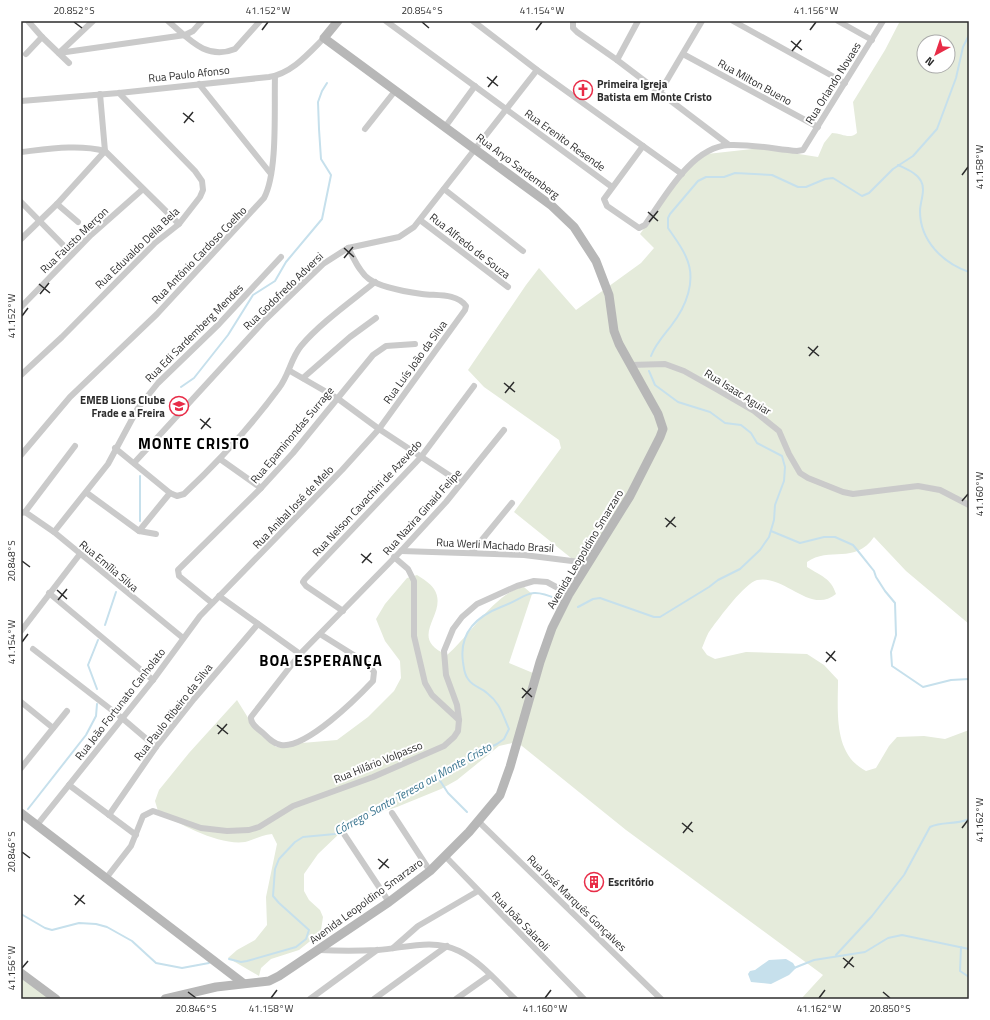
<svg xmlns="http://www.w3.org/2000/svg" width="990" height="1020" font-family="'Titillium Web',sans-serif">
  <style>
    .green { fill: #e5ebdb; fill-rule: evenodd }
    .water { fill: #c6e0ec }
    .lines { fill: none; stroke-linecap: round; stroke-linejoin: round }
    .stream { stroke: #c6e0ec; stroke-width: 2 }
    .street { stroke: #cacaca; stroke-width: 6 }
    .secondary { stroke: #b7b7b7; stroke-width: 9 }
    .ticks { fill: none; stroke: #2d2d2d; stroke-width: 1.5 }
    .labels { text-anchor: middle; stroke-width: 4; stroke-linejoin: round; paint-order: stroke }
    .street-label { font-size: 11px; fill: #2d2d2d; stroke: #fff }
    .poi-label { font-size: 11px; font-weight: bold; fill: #2d2d2d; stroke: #fff; text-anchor: start }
    .water-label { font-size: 12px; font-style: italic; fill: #3a7590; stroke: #fff }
    .district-label { font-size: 15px; font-weight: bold; letter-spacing: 1px; fill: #000; stroke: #fff }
    .neatline { fill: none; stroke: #2d2d2d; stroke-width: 1.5 }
    .ticks-label { font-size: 10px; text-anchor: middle; fill: #2d2d2d }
  </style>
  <rect width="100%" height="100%" fill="#fff"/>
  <g class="green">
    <path d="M900,21H969V624L906,571L874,537C855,565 829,546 807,562V567C821,576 831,578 836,594C810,615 785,574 757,580C745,583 719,618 711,629C707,634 705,641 702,648L707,655L715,659L746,652L807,654L824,665L838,680C838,712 833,754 866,771L876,768L889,746L897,737L924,736L945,739L969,730V999H801L823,975L626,830L517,742L499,746L457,780L441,789L397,807L358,820L341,832L318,854L304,874V891L309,900L320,910L323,917L321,930L314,938L299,950L271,959L261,968L259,976L228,958L237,950L255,940L267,925L266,897L277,844L272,834C261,835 254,840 245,842C220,846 179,824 158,811L155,801L159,790L189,753L237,700L255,729L276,747L302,743L337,740L368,717L394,691L401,678L400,661L385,641L376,619L385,604L407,578L417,575C423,579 430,583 434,589C450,614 405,637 447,655C468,638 496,591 524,587L532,594L509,663L533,673L586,570L514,512L561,448L559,440L484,387L468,370L526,285L539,268L576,310L641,263L654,248L640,234L679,180L689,168L707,154L761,148L818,157L824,143L832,133C842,133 849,140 857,133L853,102L885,50ZM924,42H948V66H924Z"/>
    <path d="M21,975L52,999H21Z"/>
  </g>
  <path class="water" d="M786,959L793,963L796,968L789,975L771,984L751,982L748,974L750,971L755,970L769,960Z"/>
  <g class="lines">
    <g class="stream">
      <path d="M898,165C906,169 917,173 921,181C926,190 920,202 920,211C920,241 943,263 969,272"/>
      <path d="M651,356C655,345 664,335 671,326C686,307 697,280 686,257C682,247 674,237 668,228V218L670,214L698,181L706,177H724L735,173L772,175L798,187H806L825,179L833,178L862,196L869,193L893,169L913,156L937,129L956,78L963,47L969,35"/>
      <path d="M181,387L194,378L228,335L253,295L275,281L286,262L322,219L331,175L321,159L319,129L318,102L322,91L327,83"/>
      <path d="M140,521V476"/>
      <path d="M771,531L800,543L824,537H835L853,545L858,551L874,571L876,577L885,591L895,603L896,635L891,652L892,666L923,687L951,680L969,679"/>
      <path d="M578,607L593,599L600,598L654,617H660L709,587L718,580L740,569L760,550L769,537L774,520L775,505L784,481L785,467L782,456L757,443L751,433L741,425L725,423L710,412L678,402L655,385L649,371"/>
      <path d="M105,625L116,592"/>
      <path d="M97,689L88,665L98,640"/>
      <path d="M437,776L448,793L467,812"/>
      <path d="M28,809L86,735L96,716L97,704"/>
      <path d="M21,914L45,928L52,930L79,923L96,924L107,927L132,941L156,963L182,968L209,963"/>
      <path d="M961,947L960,971L969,977"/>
      <path d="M836,955L872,916L904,875L930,827C942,821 957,825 969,819"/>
      <path d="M229,959L241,962L247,961L296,947L306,939L309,930L279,903L273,896L275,869L279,859L295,842L303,837L335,834L375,808L414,790L459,762L497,744L504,739L509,729C502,714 501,704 487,693C481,687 473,687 468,679C464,674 464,668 463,662C459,634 475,617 501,607C528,597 527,586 557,599"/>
      <path d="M794,968L814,960L865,952L888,938L902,935L969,949"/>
    </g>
    <g class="street">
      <path d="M28,21L42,37L69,63"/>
      <path d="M168,21C188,38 206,61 235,49L260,21"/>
      <path d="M386,21L612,187"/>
      <path d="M473,21L537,70L682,174"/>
      <path d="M573,21V28L577,32L617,60L729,145"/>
      <path d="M733,21L845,83"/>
      <path d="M838,21L872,40"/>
      <path d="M59,53L185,35L193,31L202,21"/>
      <path d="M59,53L93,21"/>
      <path d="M26,54L42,37"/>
      <path d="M683,54L818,127"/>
      <path d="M617,60L638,21"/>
      <path d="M199,84L271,174"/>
      <path d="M660,92L702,21"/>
      <path d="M100,94L105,151"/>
      <path d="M21,101L119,93L269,77C292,73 308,54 324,38"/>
      <path d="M445,127L475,86"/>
      <path d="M365,129L395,91"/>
      <path d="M643,146L604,199L607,206L639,228L645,225C665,197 691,147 729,145C751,144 775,149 797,151L803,150L883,21"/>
      <path d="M21,152C48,149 79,144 105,151L179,224"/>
      <path d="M444,189L523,251"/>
      <path d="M21,202L72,254"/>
      <path d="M57,204L78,222"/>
      <path d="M420,220L508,287"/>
      <path d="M21,239L57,204L105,151"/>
      <path d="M21,307L91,235L143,189"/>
      <path d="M630,365L665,364L684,371L716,389L754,411L779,431L789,454L800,473L808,478L843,492L853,494L918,486L940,490L969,505"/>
      <path d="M290,371L337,398L379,429L461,483"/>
      <path d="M21,375L62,337L155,243L179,224L200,197L203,190L202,181L195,171L119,93"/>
      <path d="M303,378L350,337L376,318"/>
      <path d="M115,448L170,493L177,496L184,494C218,462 251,426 279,388C289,375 291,358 301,346C319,324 353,300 375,282"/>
      <path d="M21,455L70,397L157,314L264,198C278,172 274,108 275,76"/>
      <path d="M220,459L261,488"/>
      <path d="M134,463L265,320L323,264L348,248L399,237L414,227L537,70"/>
      <path d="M87,493L139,531L156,534"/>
      <path d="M25,512L75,446"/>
      <path d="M21,513L25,512L54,532L183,638"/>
      <path d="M139,531L170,493"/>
      <path d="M54,532L108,464L138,408L158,383L219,324L281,257"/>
      <path d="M401,551L524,555L588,563"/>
      <path d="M472,552L512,503"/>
      <path d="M394,557L408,569L414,581V636L425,683L432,695L459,720"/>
      <path d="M49,593L153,680"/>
      <path d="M219,596L300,654"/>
      <path d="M212,603L179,576L178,570L261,488L293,453L373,355L386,346L415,344"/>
      <path d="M343,611L306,586L303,582L305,579L421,457L474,386"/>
      <path d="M21,631L80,554"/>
      <path d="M320,634L368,664L374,672L373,681C357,698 306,749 281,745C274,744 268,738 263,733C258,729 250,724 251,717L300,654L401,551L446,502L504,430"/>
      <path d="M33,649L122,718L156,747"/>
      <path d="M21,702L53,728"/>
      <path d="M21,768L67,711"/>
      <path d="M69,785L136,835"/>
      <path d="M392,813L430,871"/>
      <path d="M109,815L156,747L194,699L258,624"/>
      <path d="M478,821L661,999"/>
      <path d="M37,825L153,680L200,616L342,470L379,429L465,310L466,306C456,293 437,296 422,294C408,292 380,287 369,279C359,272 354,258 348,248"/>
      <path d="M344,834L389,902"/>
      <path d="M445,856L584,999"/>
      <path d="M107,877L131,846L143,816L153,811L201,828L227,831L249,830L259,827L293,806L373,777L444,746L454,737L458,731L459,720L457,705L446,675L444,651L453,629L462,617L477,604L517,586L534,581L547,582L569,594"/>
      <path d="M393,948L418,926L478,891"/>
      <path d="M319,950C339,951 358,951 378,950C405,948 433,938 459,951C481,962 498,983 515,999"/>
      <path d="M310,999L377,950"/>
      <path d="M374,999L447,946"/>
      <path d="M456,999L490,975"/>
    </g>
    <g class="secondary">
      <path d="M21,813L243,983"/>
      <path d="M21,973L56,999"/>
      <path d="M165,999L216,987L269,981L279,976L389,902L430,871L469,832L500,795L510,767L540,662L552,628L569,594L630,496L660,437L663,429L658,414L619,344L614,331L609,295L596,261L574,227L552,206L324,38L338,21"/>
    </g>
  </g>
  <path class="ticks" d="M74,22L82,28M422,22L429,28M262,30L268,22M536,30L542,22M810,30L816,22M791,41L802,50M792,51L801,40M487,77L498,86M488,87L497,76M183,113L194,122M184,123L193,112M962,175L968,167M648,212L658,221M649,222L658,211M344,248L354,257M344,258L353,247M39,284L50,293M40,294L49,283M22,316L28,308M808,347L819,356M809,356L818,346M504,383L515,392M505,393L514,382M200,419L211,428M201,429L210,418M962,501L968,494M665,518L676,527M666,527L675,517M361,554L372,563M22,561L30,567M362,563L371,553M57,590L67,599M58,600L67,589M22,642L28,634M826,652L836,661M826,662L835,651M522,688L532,697M522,698L531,688M217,725L228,734M218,734L227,724M682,823L693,832M962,828L968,820M683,833L692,822M22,852L30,858M378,859L389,868M379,869L388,859M74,895L85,904M75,905L84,895M843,958L854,967M22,968L28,961M844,968L853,957M188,992L196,998M883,992L890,998M271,998L277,990M545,998L551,990M819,998L825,990"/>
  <defs>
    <g id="church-ring" transform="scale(1)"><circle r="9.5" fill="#fff" stroke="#e82c47" stroke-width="1.5"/><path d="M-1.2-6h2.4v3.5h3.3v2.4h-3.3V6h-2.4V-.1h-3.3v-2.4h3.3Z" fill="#e82c47"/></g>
    <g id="school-ring" transform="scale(1)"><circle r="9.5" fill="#fff" stroke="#e82c47" stroke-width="1.5"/><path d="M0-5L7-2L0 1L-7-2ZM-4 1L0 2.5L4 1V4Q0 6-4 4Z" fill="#e82c47"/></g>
    <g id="building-ring" transform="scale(1)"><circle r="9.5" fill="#fff" stroke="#e82c47" stroke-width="1.5"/><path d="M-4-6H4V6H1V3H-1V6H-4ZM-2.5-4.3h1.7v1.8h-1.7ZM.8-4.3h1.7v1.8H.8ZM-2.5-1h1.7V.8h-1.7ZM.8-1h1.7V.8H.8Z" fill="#e82c47"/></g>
  </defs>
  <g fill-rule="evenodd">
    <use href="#church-ring" x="583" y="90"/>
    <use href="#school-ring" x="179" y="406"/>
    <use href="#building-ring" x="594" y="882"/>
  </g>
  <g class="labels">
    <g class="street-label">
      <text transform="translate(189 74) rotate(-6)" y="4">Rua Paulo Afonso</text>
      <text transform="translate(755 82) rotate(29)" y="4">Rua Milton Bueno</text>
      <text transform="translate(833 83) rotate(-58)" y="4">Rua Orlando Novaes</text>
      <text transform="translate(565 140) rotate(36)" y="4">Rua Erenito Resende</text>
      <text transform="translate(518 166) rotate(37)" y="4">Rua Aryo Sardemberg</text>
      <text transform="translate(74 240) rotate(-44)" y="4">Rua Fausto Merçon</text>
      <text transform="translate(470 246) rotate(38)" y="4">Rua Alfredo de Souza</text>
      <text transform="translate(137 248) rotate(-44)" y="4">Rua Eduvaldo Della Bela</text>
      <text transform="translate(199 255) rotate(-46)" y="4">Rua Antônio Cardoso Coelho</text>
      <text transform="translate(283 291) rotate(-44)" y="4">Rua Godofredo Adversi</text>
      <text transform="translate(194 333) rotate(-45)" y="4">Rua Edi Sardemberg Mendes</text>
      <text transform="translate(415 362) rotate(-54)" y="4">Rua Luís João da Silva</text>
      <text transform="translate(738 392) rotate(32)" y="4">Rua Isaac Aguiar</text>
      <text transform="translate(292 435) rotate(-50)" y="4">Rua Epaminondas Surrage</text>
      <text transform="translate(367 498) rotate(-47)" y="4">Rua Nelson Cavachini de Azevedo</text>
      <text transform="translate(293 507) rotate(-46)" y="4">Rua Anibal José de Melo</text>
      <text transform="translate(422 512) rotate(-48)" y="4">Rua Nazira Ginaid Felipe</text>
      <text transform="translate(495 545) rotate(3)" y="4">Rua Werli Machado Brasil</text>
      <text transform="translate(585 549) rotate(-59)" y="4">Avenida Leopoldino Smarzaro</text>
      <text transform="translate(109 566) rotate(40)" y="4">Rua Emília Silva</text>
      <text transform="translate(120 704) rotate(-52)" y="4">Rua João Fortunato Canholato</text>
      <text transform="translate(173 712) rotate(-52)" y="4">Rua Paulo Ribeiro da Silva</text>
      <text transform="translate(378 762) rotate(-22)" y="4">Rua Hilário Volpasso</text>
      <text transform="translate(366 901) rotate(-36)" y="4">Avenida Leopoldino Smarzaro</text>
      <text transform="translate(577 903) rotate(44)" y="4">Rua José Marquês Gonçalves</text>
      <text transform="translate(521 921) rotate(46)" y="4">Rua João Salaroli</text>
    </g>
    <g class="poi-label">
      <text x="597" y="88">Primeira Igreja<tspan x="597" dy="13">Batista em Monte Cristo</tspan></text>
      <text x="165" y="404" text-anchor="end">EMEB Lions Clube<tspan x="165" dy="13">Frade e a Freira</tspan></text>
      <text x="608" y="886">Escritório</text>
    </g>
    <g class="water-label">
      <text transform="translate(413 789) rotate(-29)" y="4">Córrego Santa Teresa ou Monte Cristo</text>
    </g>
    <g class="district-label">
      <text x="194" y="449">MONTE CRISTO</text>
      <text x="321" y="666">BOA ESPERANÇA</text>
    </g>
  </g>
  <rect width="990" height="1020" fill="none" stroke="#ffffff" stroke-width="44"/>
  <g transform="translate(936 54) rotate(220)"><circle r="19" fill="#ffffff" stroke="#ababab"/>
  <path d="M0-3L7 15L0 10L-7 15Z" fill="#e82c47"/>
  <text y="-6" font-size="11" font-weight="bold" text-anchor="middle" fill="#2d2d2d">N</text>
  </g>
  <rect x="22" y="22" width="946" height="976" class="neatline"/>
  <g class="ticks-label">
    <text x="74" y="14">20.852°S</text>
    <text x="268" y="14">41.152°W</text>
    <text x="422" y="14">20.854°S</text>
    <text x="542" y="14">41.154°W</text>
    <text x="816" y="14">41.156°W</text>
    <text transform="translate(979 167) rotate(-90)" y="4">41.158°W</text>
    <text transform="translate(11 316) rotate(-90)" y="4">41.152°W</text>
    <text transform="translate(979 494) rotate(-90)" y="4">41.160°W</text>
    <text transform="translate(11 561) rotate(-90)" y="4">20.848°S</text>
    <text transform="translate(11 642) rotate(-90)" y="4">41.154°W</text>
    <text transform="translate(979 820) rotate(-90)" y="4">41.162°W</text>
    <text transform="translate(11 852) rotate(-90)" y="4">20.846°S</text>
    <text transform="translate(11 968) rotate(-90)" y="4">41.156°W</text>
    <text x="196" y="1012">20.846°S</text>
    <text x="271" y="1012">41.158°W</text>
    <text x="545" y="1012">41.160°W</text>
    <text x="819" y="1012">41.162°W</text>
    <text x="890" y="1012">20.850°S</text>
  </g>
</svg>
